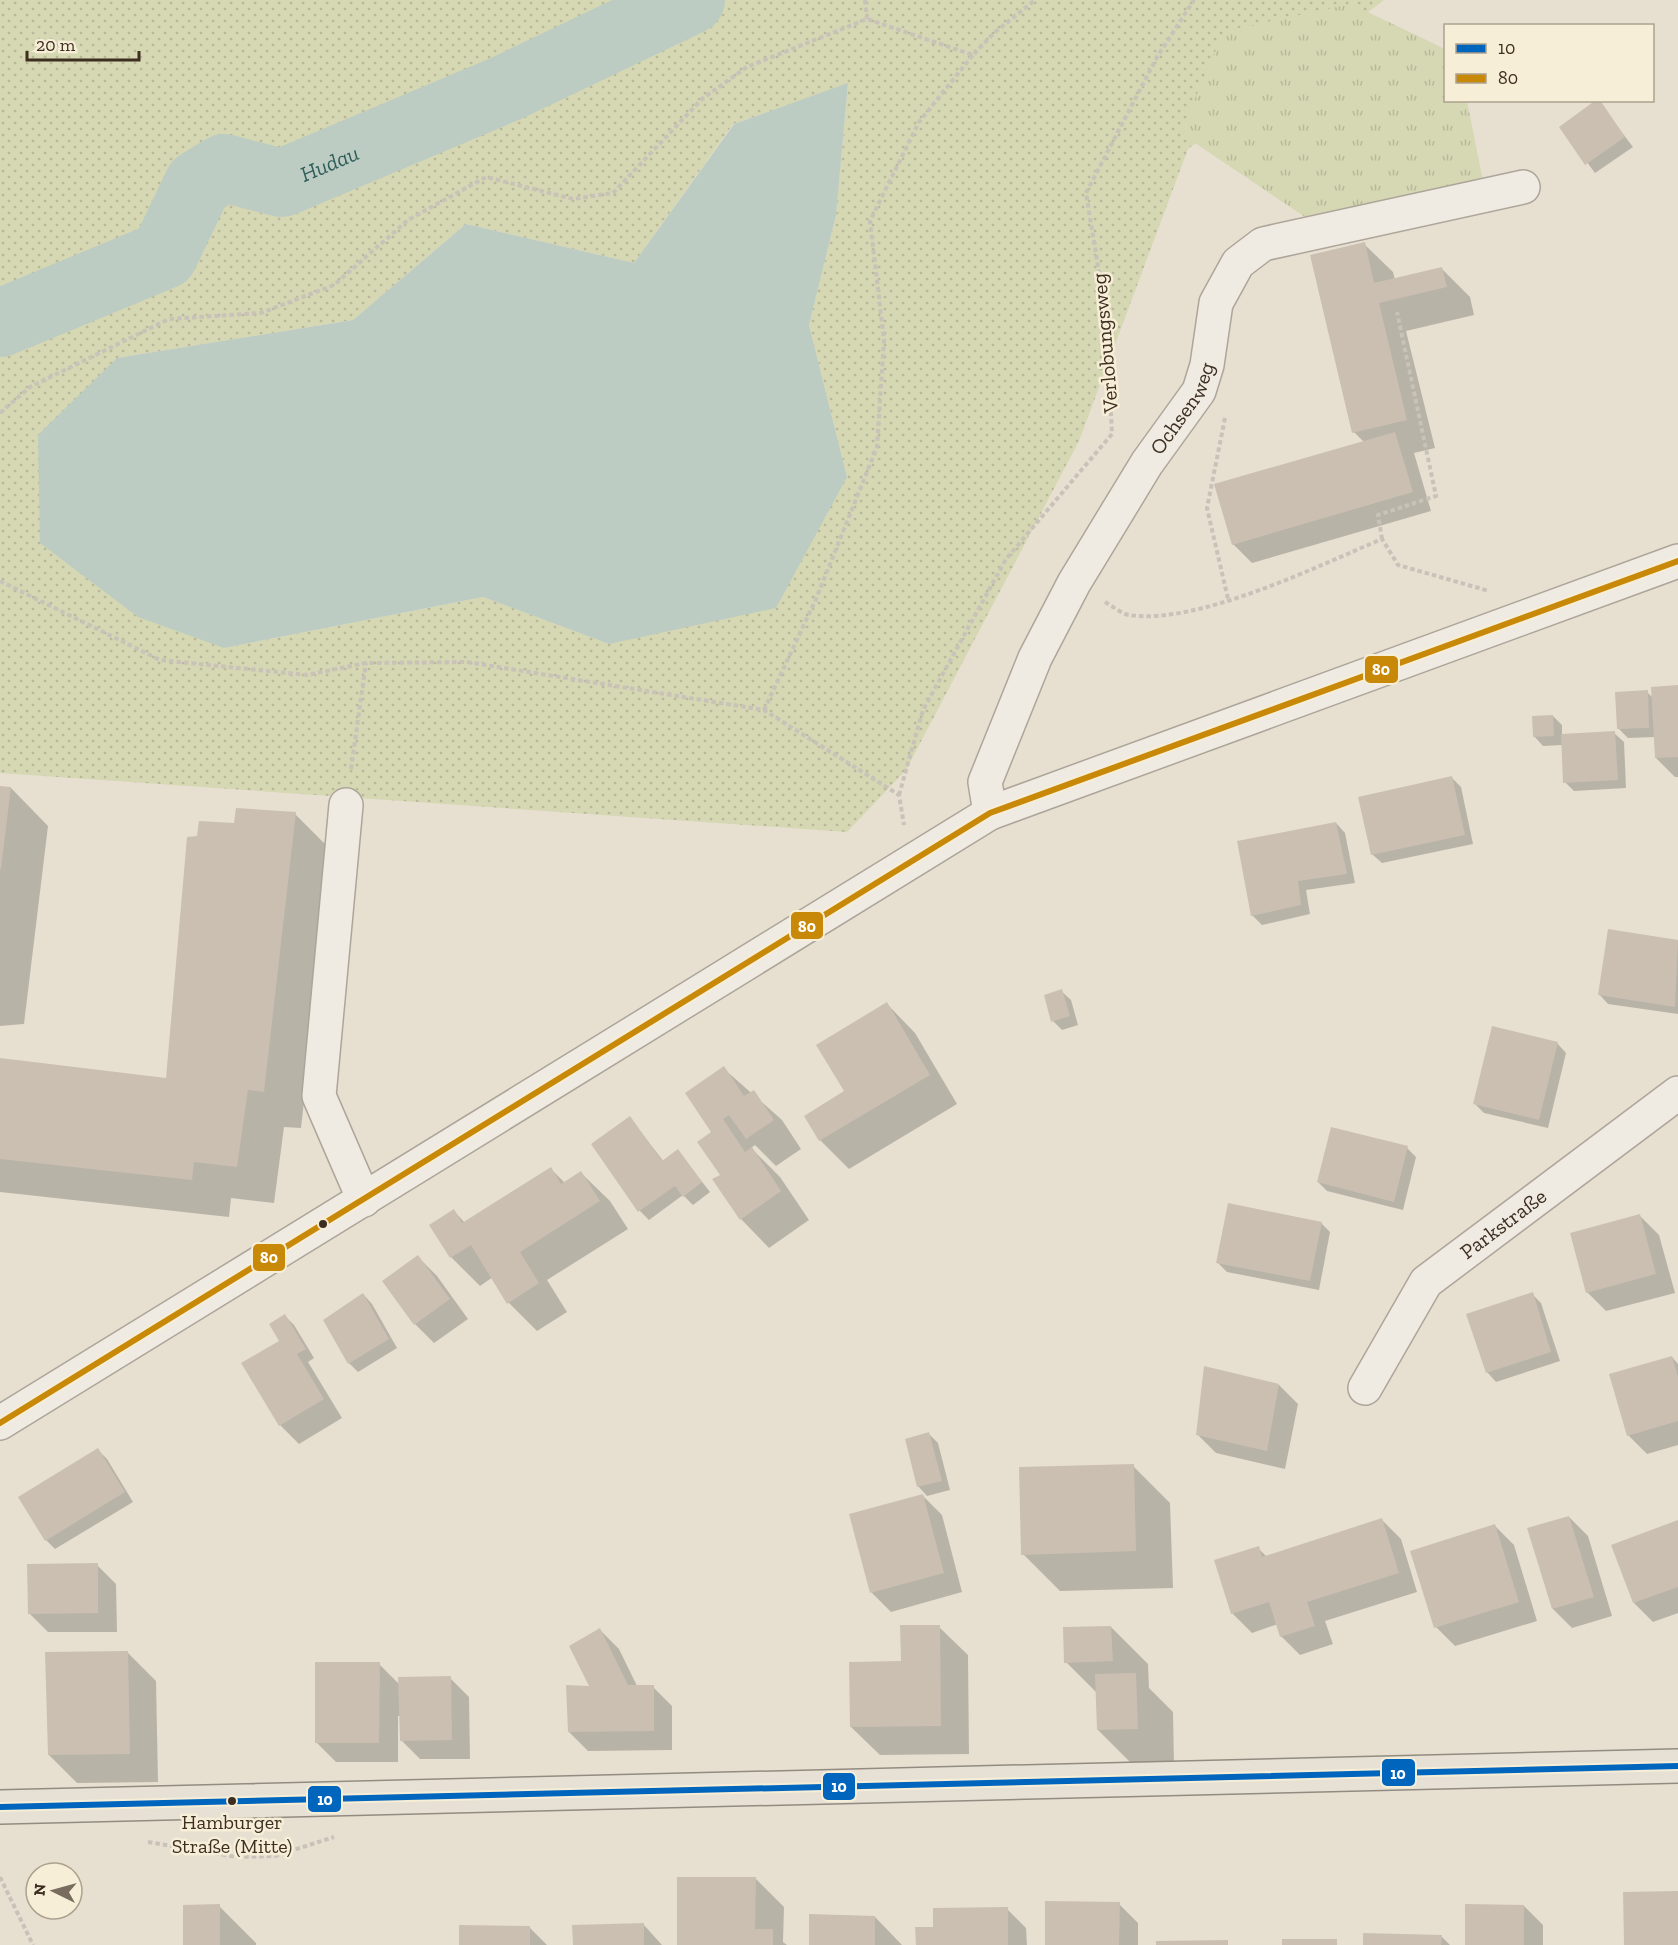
<svg xmlns="http://www.w3.org/2000/svg" width="1678" height="1945" font-family="'Zilla Slab',serif">
  <style>
    .grass { fill: url(#grass-dots); fill-rule: evenodd }
    .park { fill: url(#park-tufts) }
    .water { fill: #bcccc2 }
    .shadow { fill: #0003 }
    .lines { fill: none; stroke-linecap: round; stroke-linejoin: round }
    .river { stroke: #bcccc2; stroke-width: 68 }
    .building { fill: #cbbfb2 }
    .minor-casing { stroke: #ada599; stroke-width: 36 }
    .major-casing { stroke: #928b80; stroke-width: 36 }
    .path { stroke: #c8c2b9; stroke-width: 4; stroke-dasharray: 4.5 3; stroke-linecap: butt }
    .minor { stroke: #efebe3; stroke-width: 33 }
    .major { stroke: #e6e1d4; stroke-width: 33 }
    .bus-1-casing { stroke: #f7eed8; stroke-width: 10 }
    .bus-2-casing { stroke: #f7eed8; stroke-width: 10 }
    .bus-1 { stroke: #0065bd; stroke-width: 6 }
    .bus-2 { stroke: #c88808; stroke-width: 6 }
    .bus-dot { fill: #3d2e20; stroke: #f7eed8; stroke-width: 2 }
    .labels { text-anchor: middle; stroke-width: 5; stroke-linejoin: round; paint-order: stroke }
    .bus-label { font-size: 20px; fill: #3d2e20; stroke: #f7eed8 }
    .street-label { font-size: 21px; fill: #3d2e20; stroke: #f7eed8 }
    .water-label { font-size: 22px; font-style: italic; fill: #2f5d5a; stroke: #f7eed8 }
    .line-badge { stroke: #f7eed8; stroke-width: 2 }
    .badge-label { font-size: 16px; text-anchor: middle; font-weight: bold; fill: #fff }
  </style>
  <defs>
    <pattern id="grass-dots" width="8" height="8" patternUnits="userSpaceOnUse" patternTransform="scale(1.5)"><rect width="8" height="8" fill="#d6d7b3"/><path d="M2 2h.1M6 6h.1" fill="none" stroke="#b9b99a" stroke-width="1.8" stroke-linecap="round"/></pattern>
    <pattern id="park-tufts" width="24" height="20" patternUnits="userSpaceOnUse" patternTransform="scale(1.5)"><rect width="24" height="20" fill="#d6d7b3"/><path d="M3 7l-1-3M5 7V3M7 7l1-3M15 17l-1-3M17 17v-4M19 17l1-3" fill="none" stroke="#b9b99a"/></pattern>
  </defs>
  <rect width="100%" height="100%" fill="#e7e0d1"/>
  <path class="grass" d="M0,0H1384L1188,149L1079,441L906,770L847,832L0,773ZM848,84L836,215L809,325L847,477L609,644L483,597L224,648L117,358L353,320L466,224L634,263L733,124Z"/>
  <path class="park" d="M1351,4L1445,49L1446,100L1467,101L1483,181L1305,217L1180,133L1224,31Z"/>
  <path class="water" d="M848,83L836,215L809,325L847,477L776,608L609,644L483,597L224,648L138,617L40,543L38,435L117,358L353,320L466,224L634,263L734,124Z"/>
  <g class="shadow">
    <path d="M1598,101L1633,147L1595,173L1561,127Z"/>
    <path d="M1364,244L1393,272L1395,280L1442,269L1470,297L1474,315L1406,331L1435,448L1414,453L1431,511L1252,563L1233,544L1364,442L1354,432Z"/>
    <path d="M1678,687V777H1675L1656,758L1655,737L1628,738L1619,729L1647,692L1653,698Z"/>
    <path d="M1553,716L1562,725V735L1614,733L1624,742L1626,788L1574,791L1565,782L1563,745L1543,746L1534,736Z"/>
    <path d="M1452,778L1461,787L1473,844L1382,863L1372,854Z"/>
    <path d="M0,787L11,788L48,826L24,1024L0,1026Z"/>
    <path d="M295,814L332,851L301,1128L284,1127L274,1203L231,1198L229,1217L0,1192V1060L167,1079L198,837L236,824Z"/>
    <path d="M1336,823L1345,833L1355,883L1306,890L1310,914L1262,925L1252,915Z"/>
    <path d="M1609,931L1678,942V1014L1608,1004L1599,994Z"/>
    <path d="M1061,991L1071,1000L1078,1025L1062,1030L1053,1021Z"/>
    <path d="M887,1004L915,1033L957,1104L849,1169L820,1140Z"/>
    <path d="M1557,1043L1566,1053L1548,1128L1484,1113L1475,1104Z"/>
    <path d="M723,1068L782,1120L801,1149L776,1166L755,1145L751,1148L780,1177L809,1220L769,1248L741,1219L722,1175L714,1133Z"/>
    <path d="M630,1118L664,1162L678,1151L710,1192L693,1205L683,1195L649,1220L640,1211Z"/>
    <path d="M1407,1148L1416,1157L1403,1210L1327,1191L1318,1182Z"/>
    <path d="M551,1169L565,1183L581,1173L610,1201L628,1229L547,1280L567,1312L537,1331L509,1303L493,1277L480,1286L451,1257L431,1225L454,1211L465,1223Z"/>
    <path d="M1640,1216L1659,1235L1675,1293L1606,1311L1587,1292Z"/>
    <path d="M1321,1223L1330,1232L1319,1290L1227,1272L1218,1263Z"/>
    <path d="M418,1257L437,1276L468,1319L434,1343L415,1324L384,1282Z"/>
    <path d="M363,1294L372,1304L397,1348L358,1372L349,1363Z"/>
    <path d="M1532,1294L1541,1303L1560,1361L1496,1382L1487,1372Z"/>
    <path d="M285,1316L294,1325L314,1358L308,1362L342,1418L299,1444L280,1425L281,1341Z"/>
    <path d="M1672,1357L1678,1364V1445L1647,1454L1628,1435Z"/>
    <path d="M1279,1385L1298,1404L1285,1469L1216,1453L1197,1434Z"/>
    <path d="M929,1434L938,1443L950,1490L927,1496L918,1486Z"/>
    <path d="M98,1450L107,1459L133,1502L55,1549L46,1540Z"/>
    <path d="M1133,1466L1170,1503L1173,1588L1060,1591L1023,1554Z"/>
    <path d="M923,1496L942,1515L962,1592L891,1612L872,1593Z"/>
    <path d="M1569,1517L1588,1536L1612,1616L1572,1628L1553,1609L1529,1529Z"/>
    <path d="M1382,1520L1401,1539L1417,1592L1325,1621L1333,1644L1300,1655L1281,1636L1278,1624L1252,1633L1233,1614L1216,1561L1258,1548L1267,1557Z"/>
    <path d="M1678,1522V1613L1653,1622L1634,1603Z"/>
    <path d="M1495,1526L1514,1545L1537,1621L1455,1646L1436,1627Z"/>
    <path d="M97,1565L116,1584L117,1632H48L29,1613Z"/>
    <path d="M939,1627L968,1655L969,1754L880,1755L851,1727L902,1663Z"/>
    <path d="M1111,1627L1148,1664L1149,1688L1173,1712L1174,1766L1135,1767L1098,1730L1097,1693L1066,1662Z"/>
    <path d="M600,1630L619,1649L637,1686L653,1687L672,1706V1750L588,1751L569,1732L591,1687Z"/>
    <path d="M127,1652L156,1681L158,1782L77,1783L49,1755Z"/>
    <path d="M379,1664L400,1685L450,1678L469,1697L470,1759H420L401,1740V1716H398V1762H336L317,1743Z"/>
    <path d="M755,1878L784,1907L783,1942L787,1945H678Z"/>
    <path d="M1119,1904L1138,1923V1945H1046Z"/>
    <path d="M219,1906L256,1943V1945H185Z"/>
    <path d="M1524,1906L1543,1925V1945H1466Z"/>
    <path d="M1007,1909L1026,1928L1027,1945H917L935,1929Z"/>
    <path d="M875,1917L902,1945H810Z"/>
    <path d="M643,1924L662,1945H575Z"/>
    <path d="M530,1928L547,1945H461Z"/>
    <path d="M1441,1936L1450,1945H1364Z"/>
  </g>
  <g class="lines">
    <path class="river" id="s1" d="M0,323L164,255L198,184L224,168L282,183L507,88L691,0"/>
  </g>
  <g class="building">
    <path d="M1596,100H1600L1625,137L1585,165L1559,127Z"/>
    <path d="M1365,242L1374,283L1442,267L1447,287L1379,303L1407,420L1352,433L1310,255Z"/>
    <path d="M1395,432L1413,492L1232,545L1214,484Z"/>
    <path d="M1678,685V757L1655,758L1651,687Z"/>
    <path d="M1648,690L1649,728L1617,729L1615,692Z"/>
    <path d="M1553,715L1554,736L1533,737L1532,716Z"/>
    <path d="M1615,731L1618,780L1563,783L1561,734Z"/>
    <path d="M1452,776L1465,835L1371,855L1358,797Z"/>
    <path d="M0,786L11,787L1,869H0Z"/>
    <path d="M236,808L296,812L264,1092L248,1090L237,1167L194,1162L192,1180L0,1159V1058L166,1078L187,837L197,836L199,821L234,823Z"/>
    <path d="M1336,822L1347,874L1298,881L1301,905L1251,916L1237,841Z"/>
    <path d="M1608,929L1678,940L1675,1007L1598,995Z"/>
    <path d="M1062,989L1070,1016L1051,1022L1044,995Z"/>
    <path d="M887,1002L930,1075L819,1141L804,1116L844,1091L816,1045Z"/>
    <path d="M1492,1026L1558,1042L1539,1120L1473,1104Z"/>
    <path d="M724,1066L744,1096L754,1090L774,1120L746,1139L729,1115L723,1119L745,1152L752,1147L781,1191L740,1220L712,1179L720,1175L697,1142L711,1132L685,1093Z"/>
    <path d="M630,1116L662,1161L678,1149L702,1182L683,1197L675,1186L638,1212L591,1144Z"/>
    <path d="M1331,1127L1408,1146L1394,1202L1317,1182Z"/>
    <path d="M551,1167L561,1184L581,1171L600,1201L520,1252L539,1283L507,1304L471,1245L450,1258L429,1225L454,1209L462,1223Z"/>
    <path d="M1228,1203L1322,1222L1310,1281L1216,1263Z"/>
    <path d="M1640,1214L1656,1274L1586,1293L1570,1233Z"/>
    <path d="M418,1255L450,1299L414,1325L382,1281Z"/>
    <path d="M1533,1292L1551,1352L1486,1373L1466,1314Z"/>
    <path d="M363,1293L389,1339L348,1364L323,1320Z"/>
    <path d="M285,1314L306,1349L297,1354L324,1399L279,1426L241,1363L279,1341L269,1324Z"/>
    <path d="M1672,1356L1678,1377V1421L1627,1436L1609,1374Z"/>
    <path d="M1204,1366L1279,1384L1267,1451L1196,1435Z"/>
    <path d="M929,1432L942,1481L917,1487L905,1439Z"/>
    <path d="M98,1448L125,1492L45,1541L18,1497Z"/>
    <path d="M1134,1464L1136,1551L1021,1555L1019,1467Z"/>
    <path d="M923,1494L944,1573L870,1593L849,1514Z"/>
    <path d="M1569,1516L1594,1597L1552,1609L1527,1528Z"/>
    <path d="M1382,1518L1399,1573L1307,1602L1315,1626L1280,1637L1269,1602L1231,1614L1214,1560L1259,1546L1262,1557Z"/>
    <path d="M1678,1520V1587L1633,1603L1611,1545Z"/>
    <path d="M1495,1524L1519,1602L1434,1628L1410,1551Z"/>
    <path d="M98,1563V1613L28,1614L27,1564Z"/>
    <path d="M900,1625H940L941,1726L850,1727L849,1662L901,1661Z"/>
    <path d="M1111,1626L1113,1661L1064,1663L1063,1627Z"/>
    <path d="M600,1628L628,1685H654V1731L568,1732L566,1685L589,1686L569,1646Z"/>
    <path d="M128,1651L130,1754L48,1755L45,1652Z"/>
    <path d="M315,1662H380L379,1743H315Z"/>
    <path d="M1136,1673L1138,1729L1097,1730L1095,1674Z"/>
    <path d="M451,1676L452,1740L400,1741L398,1677Z"/>
    <path d="M677,1877H756L755,1929H773V1945H677Z"/>
    <path d="M1678,1891V1945H1624L1623,1892Z"/>
    <path d="M1045,1901L1120,1902L1119,1945H1045Z"/>
    <path d="M220,1904V1945H183V1905Z"/>
    <path d="M1465,1904L1524,1905V1945H1465Z"/>
    <path d="M1008,1907V1945H916L915,1927H933V1908Z"/>
    <path d="M809,1914L875,1916V1945H809Z"/>
    <path d="M644,1923V1945H573L572,1925Z"/>
    <path d="M459,1925L530,1926V1945H459Z"/>
    <path d="M1363,1933L1442,1935L1441,1945H1363Z"/>
    <rect x="1282" y="1939" width="55" height="6"/>
    <path d="M1228,1940V1945H1156V1941Z"/>
  </g>
  <g class="lines">
    <g class="minor-casing">
      <g id="minor">
        <path d="M346,805L319,1096L364,1200"/>
        <path id="s2" d="M990,813L985,782L1035,658L1074,583L1147,463L1199,391L1207,365L1216,303L1238,263L1263,244L1523,187"/>
        <path id="s3" d="M1365,1388L1426,1282L1678,1093"/>
        <path d="M0,1423L990,813L1678,561"/>
      </g>
    </g>
    <g class="major-casing">
      <path id="major" d="M0,1807L1678,1766"/>
    </g>
    <g class="path">
      <path d="M865,0L867,19"/>
      <path d="M0,413L30,387L169,319L261,313L334,285L408,220L486,177L573,199L613,193L702,99L747,67L867,19L973,55L994,33L1035,0"/>
      <path d="M1225,418L1207,508L1228,599"/>
      <path d="M1382,539L1378,515L1436,496L1397,312"/>
      <path d="M0,581L160,660L307,675L366,663L467,662L764,710L899,795L904,825"/>
      <path d="M1105,602C1112,606 1122,614 1129,615C1196,626 1320,565 1382,539L1398,565L1489,591"/>
      <path d="M764,710L816,599L877,447L884,340L870,221L919,122L973,55"/>
      <path d="M351,769L366,663"/>
      <path d="M899,795L923,710L1006,559L1112,434L1106,315L1086,193L1157,57L1194,0"/>
      <path d="M148,1842L236,1857L275,1856L334,1837"/>
      <path d="M0,1877L33,1945"/>
    </g>
    <use href="#minor" class="minor"/>
    <use href="#major" class="major"/>
    <g class="bus-1-casing">
      <path id="bus-1" d="M0,1807L1678,1766"/>
    </g>
    <g class="bus-2-casing">
      <path id="bus-2" d="M0,1423L990,813L1678,561"/>
    </g>
    <use href="#bus-1" class="bus-1"/>
    <use href="#bus-2" class="bus-2"/>
  </g>
  <g class="bus-dot">
    <circle cx="323" cy="1224" r="5"/>
    <circle cx="232" cy="1801" r="5"/>
  </g>
  <g class="labels">
    <g class="bus-label">
      <text x="232" y="1829">Hamburger<tspan x="232" dy="24">Straße (Mitte)</tspan></text>
    </g>
    <g class="street-label">
      <text transform="translate(1105 343) rotate(-95)" y="7">Verlobungsweg</text>
      <text dy="7" stroke="none"><textPath href="#s2" startOffset="456">Ochsenweg</textPath></text>
      <text dy="7" stroke="none"><textPath href="#s3" startOffset="219">Parkstraße</textPath></text>
    </g>
    <g class="water-label">
      <text dy="8" stroke="none"><textPath href="#s1" startOffset="398">Hudau</textPath></text>
    </g>
  </g>
  <g class="line-badge">
    <rect x="1364" y="655" width="35" height="29" rx="6" fill="#c88808"/>
    <rect x="790" y="911" width="34" height="29" rx="6" fill="#c88808"/>
    <rect x="252" y="1243" width="34" height="29" rx="6" fill="#c88808"/>
    <rect x="1381" y="1758" width="35" height="29" rx="6" fill="#0065bd"/>
    <rect x="822" y="1772" width="34" height="29" rx="6" fill="#0065bd"/>
    <rect x="307" y="1785" width="35" height="28" rx="6" fill="#0065bd"/>
  </g>
  <g class="badge-label">
    <text x="1381" y="675">80</text>
    <text x="807" y="932">80</text>
    <text x="269" y="1263">80</text>
    <text x="1398" y="1779">10</text>
    <text x="839" y="1792">10</text>
    <text x="325" y="1805">10</text>
  </g>
  <rect x="1444" y="24" width="210" height="78" fill="#f7eed8" stroke="#ada18e" stroke-width="1.5"/>
  <rect x="1456" y="44" width="30" height="9" fill="#0065bd" stroke="#ada18e" stroke-width="1.5"/>
  <text x="1498" y="54" font-size="18" fill="#3d2e20">10</text>
  <rect x="1456" y="74" width="30" height="9" fill="#c88808" stroke="#ada18e" stroke-width="1.5"/>
  <text x="1498" y="84" font-size="18" fill="#3d2e20">80</text>
  <g transform="translate(54 1891) rotate(275)"><circle r="28" fill="#f7eed8" stroke="#ada18e" stroke-width="1.5"/>
  <path d="M0-4.5L10 22L0 15L-10 22Z" fill="#786c5e"/>
  <text y="-9" font-size="16" font-weight="bold" text-anchor="middle" fill="#3d2e20">N</text>
  </g>
  <path d="M27 51v9h112v-9" fill="none" stroke="#3d2e20" stroke-width="3"/>
  <text x="36" y="51" font-size="18" fill="#3d2e20" stroke="#f7eed8" stroke-width="4.5" paint-order="stroke">20 m</text>
</svg>
